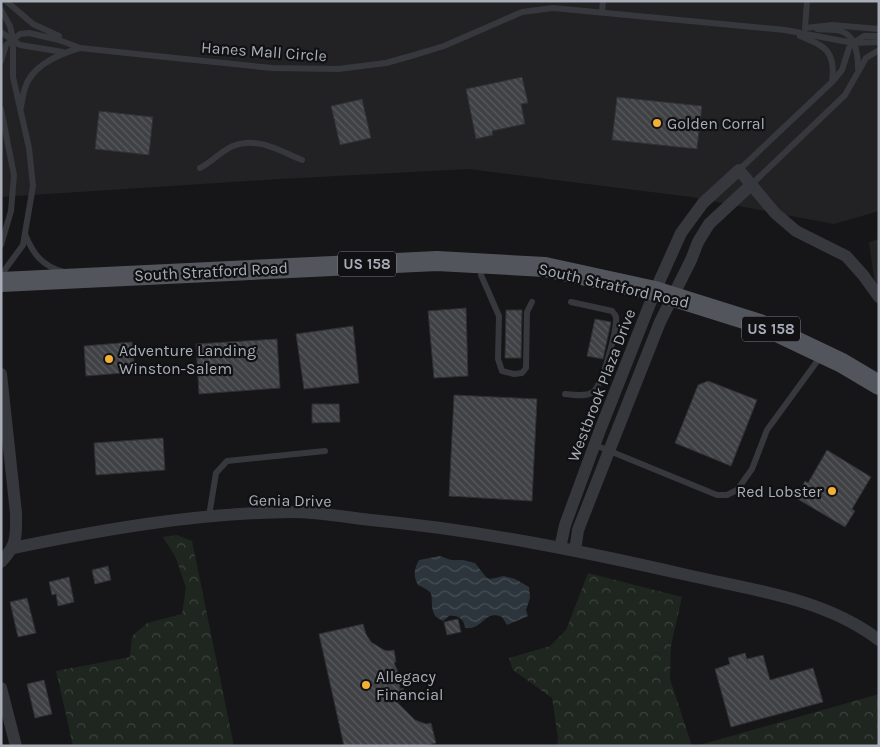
<svg xmlns="http://www.w3.org/2000/svg" width="880" height="747" font-family="Karla,sans-serif">
  <style>
    .built { fill: #222225 }
    .forest { fill: url(#forest-crowns) }
    .water { fill: url(#water-waves) }
    .building { fill: url(#building-back-hatch); stroke: #303034 }
    .lines { fill: none; stroke-linecap: round; stroke-linejoin: round }
    .service { stroke: #37383d; stroke-width: 6 }
    .minor { stroke: #37383d; stroke-width: 12 }
    .primary { stroke: #53555c; stroke-width: 20 }
    .poi-dot { fill: #f2b134; stroke: #111113; stroke-width: 2 }
    .labels { text-anchor: middle; stroke-width: 4.5; stroke-linejoin: round; paint-order: stroke }
    .shield { fill: #111113; stroke: #7b7e86; stroke-width: 1 }
    .shield-label { font-size: 15px; font-weight: bold; fill: #a8adb8 }
    .street-label { font-size: 16px; fill: #a8adb8; stroke: #111113 }
    .poi-label { font-size: 16px; fill: #a8adb8; stroke: #111113; text-anchor: start }
  </style>
  <defs>
    <pattern id="forest-crowns" width="20" height="18" patternUnits="userSpaceOnUse" patternTransform="scale(1.25)"><rect width="20" height="18" fill="#1e261f"/><path d="M2 6a3 3 0 1 1 6 0M12 15a3 3 0 1 1 6 0" fill="none" stroke="#3c433d"/></pattern>
    <pattern id="water-waves" width="16" height="10" patternUnits="userSpaceOnUse" patternTransform="scale(1.25)"><rect width="16" height="10" fill="#2c353c"/><path d="M0 5q4-4 8 0t8 0" fill="none" stroke="#485056"/></pattern>
    <pattern id="building-back-hatch" width="6" height="6" patternUnits="userSpaceOnUse" patternTransform="scale(1.25)"><rect width="6" height="6" fill="#404145"/><path d="M-1 5l2 2M0 0l6 6M5-1l2 2" fill="none" stroke="#595a5e"/></pattern>
  </defs>
  <rect width="100%" height="100%" fill="#161618"/>
  <g class="built">
    <path d="M1,1H879V211L834,224L691,197L469,169L280,179L1,197Z"/>
    <path d="M879,239V314L869,242Z"/>
  </g>
  <g class="forest">
    <path d="M177,535L192,541L234,746H73L56,671L130,657L132,636L147,623L182,614L186,588L176,558L163,537Z"/>
    <path d="M588,573L682,597L671,646L670,679L692,746H557L558,738L552,698L513,670L509,658L550,646L566,630Z"/>
    <path d="M879,694V746H696Z"/>
  </g>
  <path class="water" d="M440,556L451,560H463L475,563L486,577L490,579L504,576L515,579L529,587L530,598L526,610L528,616L507,625L502,617C484,609 484,630 465,628C464,619 458,615 449,616L443,621L436,617C429,607 434,597 430,592C427,589 422,587 418,585C413,576 414,569 419,560Z"/>
  <g class="building">
    <path d="M522,77L528,103L521,104L525,124L492,131L493,135L476,139L466,89Z"/>
    <path d="M617,97L702,106L697,149L612,140Z"/>
    <path d="M362,99L371,138L340,145L331,106Z"/>
    <path d="M99,111L153,117L149,155L95,149Z"/>
    <path d="M466,308L468,376L434,378L428,311Z"/>
    <path d="M506,310H522L521,358H505Z"/>
    <path d="M595,319L611,322L603,359L587,356Z"/>
    <path d="M353,326L359,383L304,389L296,334Z"/>
    <path d="M277,339L280,388L199,394L196,344Z"/>
    <path d="M132,342L135,372L86,376L84,346Z"/>
    <path d="M708,381L757,400L731,466L675,443L698,385Z"/>
    <path d="M454,395L537,399L532,501L449,496Z"/>
    <path d="M312,404H339L340,422L312,423Z"/>
    <path d="M163,438L165,470L96,475L94,443Z"/>
    <path d="M827,450L871,477L852,509L855,511L845,527L796,498L805,481L808,483Z"/>
    <path d="M108,566L111,580L95,584L92,570Z"/>
    <path d="M69,577L74,602L58,606L56,594L52,595L49,582Z"/>
    <path d="M27,598L36,633L18,637L10,602Z"/>
    <path d="M458,619L461,632L447,635L444,622Z"/>
    <path d="M363,624L366,634L371,642L384,650L389,651L394,650L396,662L394,663L399,674L400,689L403,688L405,700L397,702L415,720L426,724L431,723L436,743L425,746H344L319,634Z"/>
    <path d="M745,653L747,659L763,655L770,680L813,668L823,702L731,727L715,669L730,664L728,658Z"/>
    <path d="M44,680L52,714L35,718L27,684Z"/>
  </g>
  <g class="lines">
    <g class="service">
      <path d="M6,1L33,24L59,36"/>
      <path d="M807,1L805,28L832,25L879,29"/>
      <path d="M1,10L10,26L13,39V77L29,148L33,186L23,245L1,275"/>
      <path d="M602,12L603,1"/>
      <path d="M817,29C824,30 834,29 841,31C856,36 858,55 858,68"/>
      <path d="M1,32L20,45L63,52"/>
      <path d="M1,61L6,45L20,34L29,33L59,40L80,48L146,55L272,68L338,69L386,63L411,56L444,46L522,12L553,8L785,30L853,43L879,42"/>
      <path d="M833,81L842,70L849,48L853,43L864,36H879"/>
      <path d="M21,107C22,101 23,94 25,88C32,65 59,54 80,48"/>
      <path d="M1,109L14,175L11,211L1,245"/>
      <path d="M200,168C212,162 221,151 233,146C257,136 280,151 302,160"/>
      <path d="M739,170L832,82C836,52 826,46 800,36"/>
      <path d="M752,184L845,95L866,58L879,50"/>
      <path d="M25,234C33,254 42,266 64,272"/>
      <path d="M481,275L499,316L498,359L502,371L514,374L522,373L526,368L527,312L532,302"/>
      <path d="M565,394C574,395 586,397 593,392C603,384 617,330 616,317C615,314 614,313 612,311L571,302"/>
      <path d="M595,445L717,495H727L737,490L752,469L767,430L821,356"/>
      <path d="M209,516L216,473L227,461L325,451"/>
    </g>
    <g class="minor">
      <path d="M1,374L16,513C16,536 18,544 1,562"/>
      <path d="M13,548C105,529 198,513 291,512C318,512 345,517 371,520C478,530 582,551 687,575C752,590 824,598 879,640"/>
      <path d="M560,548L565,525L600,430L655,291L681,233L703,203L739,170L775,213L796,231L846,256L863,275L879,297"/>
      <path d="M575,551L578,530L609,451L660,322L691,260L698,242L709,224L752,184"/>
      <path d="M1,688L16,746"/>
    </g>
    <path class="primary" d="M1,282L437,261L545,267L655,291L760,324L842,363L879,385"/>
  </g>
  <g class="poi-dot">
    <circle cx="657" cy="123" r="5"/>
    <circle cx="109" cy="359" r="5"/>
    <circle cx="832" cy="491" r="5"/>
    <circle cx="366" cy="685" r="5"/>
  </g>
  <g class="labels">
    <g class="shield">
      <rect x="338" y="251.5" width="58" height="25" rx="4"/>
      <rect x="742" y="316.5" width="58" height="25" rx="4"/>
    </g>
    <g class="shield-label">
      <text x="367" y="269">US 158</text>
      <text x="771" y="334">US 158</text>
    </g>
    <g class="street-label">
      <text transform="translate(264 51) rotate(4)" y="6">Hanes Mall Circle</text>
      <text transform="translate(211 271) rotate(-3)" y="6">South Stratford Road</text>
      <text transform="translate(614 285) rotate(13)" y="6">South Stratford Road</text>
      <text transform="translate(601 385) rotate(-69)" y="6">Westbrook Plaza Drive</text>
      <text transform="translate(290 500) rotate(1)" y="6">Genia Drive</text>
    </g>
    <g class="poi-label">
      <text x="667" y="129">Golden Corral</text>
      <text x="119" y="356">Adventure Landing<tspan x="119" dy="18">Winston-Salem</tspan></text>
      <text x="822" y="497" text-anchor="end">Red Lobster</text>
      <text x="376" y="682">Allegacy<tspan x="376" dy="18">Financial</tspan></text>
    </g>
  </g>
  <rect width="880" height="747" fill="none" stroke="#a8adb8" stroke-width="5"/>
</svg>
